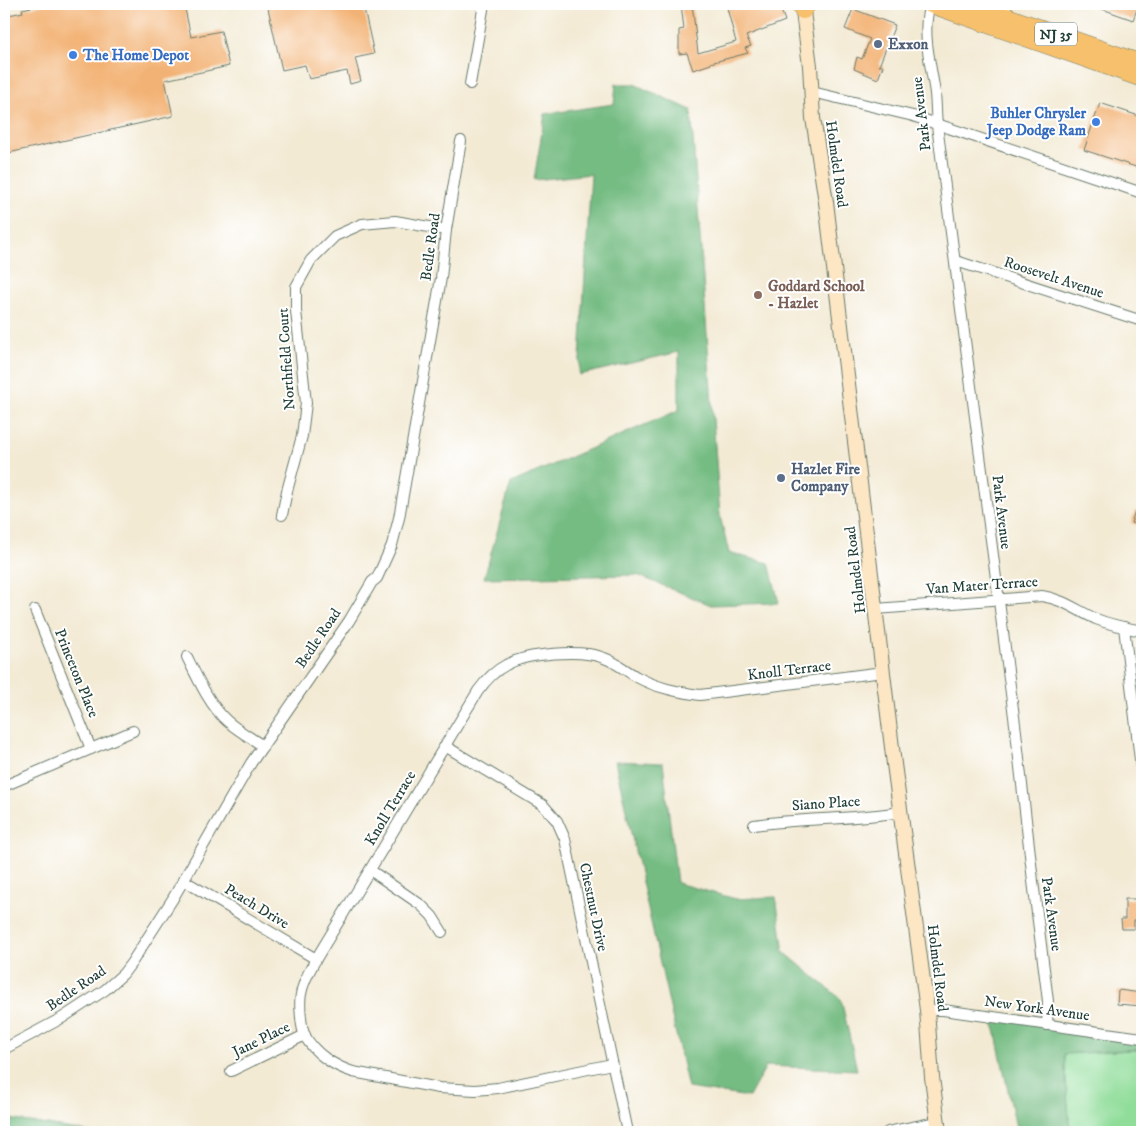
<svg xmlns="http://www.w3.org/2000/svg" width="1146" height="1136" font-family="'IM FELL DW Pica',serif">
  <style>
    .green { fill: #90dd9a; stroke: #588d67 }
    .forest { fill: #74bc82; stroke: #4a7c5b }
    .building { fill: #f3b274 }
    .lines { fill: none; stroke-linecap: round; stroke-linejoin: round }
    .street-casing { stroke: #697a6c; stroke-width: 12 }
    .secondary-casing { stroke: #697a6c; stroke-width: 16 }
    .highway-casing { stroke: #697a6c; stroke-width: 19 }
    .street { stroke: #fff; stroke-width: 10 }
    .secondary { stroke: #fce6c4; stroke-width: 14 }
    .highway { stroke: #f7c06c; stroke-width: 18 }
    .service-dot { fill: #5c6f8a; stroke: #fff; stroke-width: 2 }
    .shop-dot { fill: #3f7fe0; stroke: #fff; stroke-width: 2 }
    .education-dot { fill: #8d6e63; stroke: #fff; stroke-width: 2 }
    .labels { text-anchor: middle; stroke-width: 4; stroke-linejoin: round; paint-order: stroke }
    .shield { fill: #fff; stroke: #627771; stroke-width: 1 }
    .shield-label { font-size: 14px; font-weight: bold; fill: #1f3d34 }
    .service-label { font-size: 15px; font-weight: bold; fill: #4e5e75; stroke: #fff; text-anchor: start }
    .shop-label { font-size: 15px; font-weight: bold; fill: #366cbe; stroke: #fff; text-anchor: start }
    .street-label { font-size: 15px; fill: #1f3d34; stroke: #fff }
    .education-label { font-size: 15px; font-weight: bold; fill: #785e54; stroke: #fff; text-anchor: start }
  </style>
  <rect width="100%" height="100%" fill="#fff"/>
  <filter id="ink" filterUnits="userSpaceOnUse"><feTurbulence type="fractalNoise" baseFrequency=".02" numOctaves="2"/><feDisplacementMap in="SourceGraphic" scale="10" xChannelSelector="R" yChannelSelector="G"/><feConvolveMatrix kernelMatrix="1 2 1 2 8 2 1 2 1" color-interpolation-filters="sRGB"/></filter>
  <filter id="wash" filterUnits="userSpaceOnUse"><feTurbulence type="fractalNoise" baseFrequency=".0096" numOctaves="4" result="noise"/><feDisplacementMap in="SourceGraphic" scale="20" xChannelSelector="R" yChannelSelector="G"/><feGaussianBlur stdDeviation="1.12" result="paint"/><feColorMatrix in="noise" values="0 0 0 0 0 0 0 0 0 0 0 0 0 0 0 0 0 1.4 0 .05"/><feComposite in="paint" operator="in"/></filter>
  <g filter="url(#wash)">
    <rect width="100%" height="100%" fill="#f3ead4"/>
    <path class="green" d="M1134,1050L1142,1052V1132H1070L1064,1054Z"/>
    <g class="forest">
      <path d="M616,84H634L691,110L720,516L729,553L769,563L779,603L711,605L637,575L484,578L511,483L679,410V352L579,375L591,174L534,180L545,114L614,104Z"/>
      <path d="M615,761L663,763L677,883L736,899L776,897L784,952L841,999L857,1070L766,1066L749,1097L688,1088Z"/>
      <path d="M992,1016L1142,1039V1049L1064,1054L1070,1132H1017Z"/>
      <path d="M4,1118L91,1132H4Z"/>
    </g>
    <g id="blocks">
      <g class="building">
        <path d="M46,4H184L191,37L221,31L229,66L165,80L173,116L4,154V16L23,12L22,9Z"/>
        <path d="M267,4H363L374,54L355,58L361,81L350,84L347,71L309,79L305,65L282,70Z"/>
        <path d="M681,4H692L698,53L736,42L726,4H779L785,21L746,36L751,46L745,48L748,53L710,63L711,64L693,70L687,53L679,54V30L684,29Z"/>
        <path d="M1092,4H1139L1133,20L1091,5Z"/>
        <path d="M853,9L895,25L879,66H883L878,79L854,69L857,57L862,59L870,39L845,29Z"/>
        <path d="M1100,103L1142,117V169L1084,150Z"/>
        <path d="M1135,511L1142,513V526L1131,523Z"/>
        <path d="M1125,899H1141V920H1134V929H1122L1121,919H1125Z"/>
        <path d="M1118,990L1142,993V1006L1117,1004Z"/>
      </g>
    </g>
  </g>
  <g filter="url(#ink)">
    <use href="#blocks" fill-opacity="0" stroke="#697a6c" stroke-width="1"/>
    <g class="lines">
      <g class="street-casing">
        <g id="street">
          <path d="M930,4C921,33 931,64 935,93C936,104 936,114 937,125L1016,732L1033,881L1048,1001L1047,1025"/>
          <path d="M1003,16L1007,4"/>
          <path d="M470,84L484,4"/>
          <path d="M812,92L913,116L1142,193"/>
          <path d="M956,261L1142,321"/>
          <path d="M282,515L287,491L302,436L306,403L296,311V287L311,260L335,236L362,224L395,221L446,230"/>
          <path d="M876,609L1042,596C1063,599 1078,611 1096,619C1111,625 1126,628 1142,631"/>
          <path d="M35,610L91,749"/>
          <path d="M1124,627L1142,776"/>
          <path d="M187,657C197,677 210,706 227,721C237,730 251,738 263,746"/>
          <path d="M445,746L543,805L557,821L565,839L627,1132"/>
          <path d="M4,786L133,731"/>
          <path d="M754,825C802,818 852,820 900,812"/>
          <path d="M370,870L421,905L432,916L442,932"/>
          <path d="M183,880L316,959"/>
          <path d="M927,1010H943L1142,1038"/>
          <path d="M4,1049L62,1018L105,990L123,974L132,962L172,900L251,763L349,621L372,582L377,578L392,545L399,518L441,278L446,230L461,141"/>
          <path d="M612,1064L498,1088L475,1090L439,1088L353,1072C334,1066 315,1054 305,1036C301,1028 299,1003 301,994C303,981 310,970 316,959L478,691C486,680 494,671 506,665C527,653 582,649 604,658C616,662 626,671 637,677C657,688 678,692 700,695L883,672"/>
          <path d="M231,1071L305,1035"/>
          <path d="M888,1132L937,1122"/>
        </g>
      </g>
      <g class="secondary-casing">
        <path id="secondary" d="M802,4L810,66L813,118L826,202L894,764L927,1010L932,1077L939,1132"/>
      </g>
      <g class="highway-casing">
        <g id="highway">
          <path d="M931,4L1142,78"/>
          <path d="M970,4L1142,64"/>
          <path d="M803,10L807,4"/>
        </g>
      </g>
      <use href="#street" class="street"/>
      <use href="#secondary" class="secondary"/>
      <use href="#highway" class="highway"/>
    </g>
  </g>
  <g class="service-dot">
    <circle cx="878" cy="44" r="5"/>
    <circle cx="781" cy="478" r="5"/>
  </g>
  <g class="shop-dot">
    <circle cx="73" cy="55" r="5"/>
    <circle cx="1096" cy="122" r="5"/>
  </g>
  <circle class="education-dot" cx="758" cy="295" r="5"/>
  <g class="labels">
    <rect class="shield" x="1035" y="22.5" width="42" height="23" rx="4"/>
    <g class="shield-label">
      <text x="1056" y="39">NJ 35</text>
    </g>
    <g class="service-label">
      <text x="888" y="49">Exxon</text>
      <text x="791" y="474">Hazlet Fire<tspan x="791" dy="17">Company</tspan></text>
    </g>
    <g class="shop-label">
      <text x="83" y="60">The Home Depot</text>
      <text x="1086" y="118" text-anchor="end">Buhler Chrysler<tspan x="1086" dy="17">Jeep Dodge Ram</tspan></text>
    </g>
    <g class="street-label">
      <text transform="translate(921 114) rotate(-97)" y="5">Park Avenue</text>
      <text transform="translate(837 164) rotate(82)" y="5">Holmdel Road</text>
      <text transform="translate(430 247) rotate(-82)" y="5">Bedle Road</text>
      <text transform="translate(1054 277) rotate(18)" y="5">Roosevelt Avenue</text>
      <text transform="translate(286 359) rotate(-94)" y="5">Northfield Court</text>
      <text transform="translate(1002 512) rotate(83)" y="5">Park Avenue</text>
      <text transform="translate(855 570) rotate(-97)" y="5">Holmdel Road</text>
      <text transform="translate(982 585) rotate(-4)" y="5">Van Mater Terrace</text>
      <text transform="translate(318 638) rotate(-56)" y="5">Bedle Road</text>
      <text transform="translate(789 670) rotate(-7)" y="5">Knoll Terrace</text>
      <text transform="translate(77 673) rotate(68)" y="5">Princeton Place</text>
      <text transform="translate(826 803) rotate(-4)" y="5">Siano Place</text>
      <text transform="translate(390 808) rotate(-59)" y="5">Knoll Terrace</text>
      <text transform="translate(257 906) rotate(31)" y="5">Peach Drive</text>
      <text transform="translate(594 907) rotate(78)" y="5">Chestnut Drive</text>
      <text transform="translate(1052 914) rotate(82)" y="5">Park Avenue</text>
      <text transform="translate(938 968) rotate(83)" y="5">Holmdel Road</text>
      <text transform="translate(76 988) rotate(-34)" y="5">Bedle Road</text>
      <text transform="translate(1037 1008) rotate(8)" y="5">New York Avenue</text>
      <text transform="translate(261 1039) rotate(-26)" y="5">Jane Place</text>
    </g>
    <g class="education-label">
      <text x="768" y="291">Goddard School<tspan x="768" dy="17">- Hazlet</tspan></text>
    </g>
  </g>
  <rect width="1146" height="1136" fill="none" stroke="#fff" stroke-width="20"/>
</svg>
